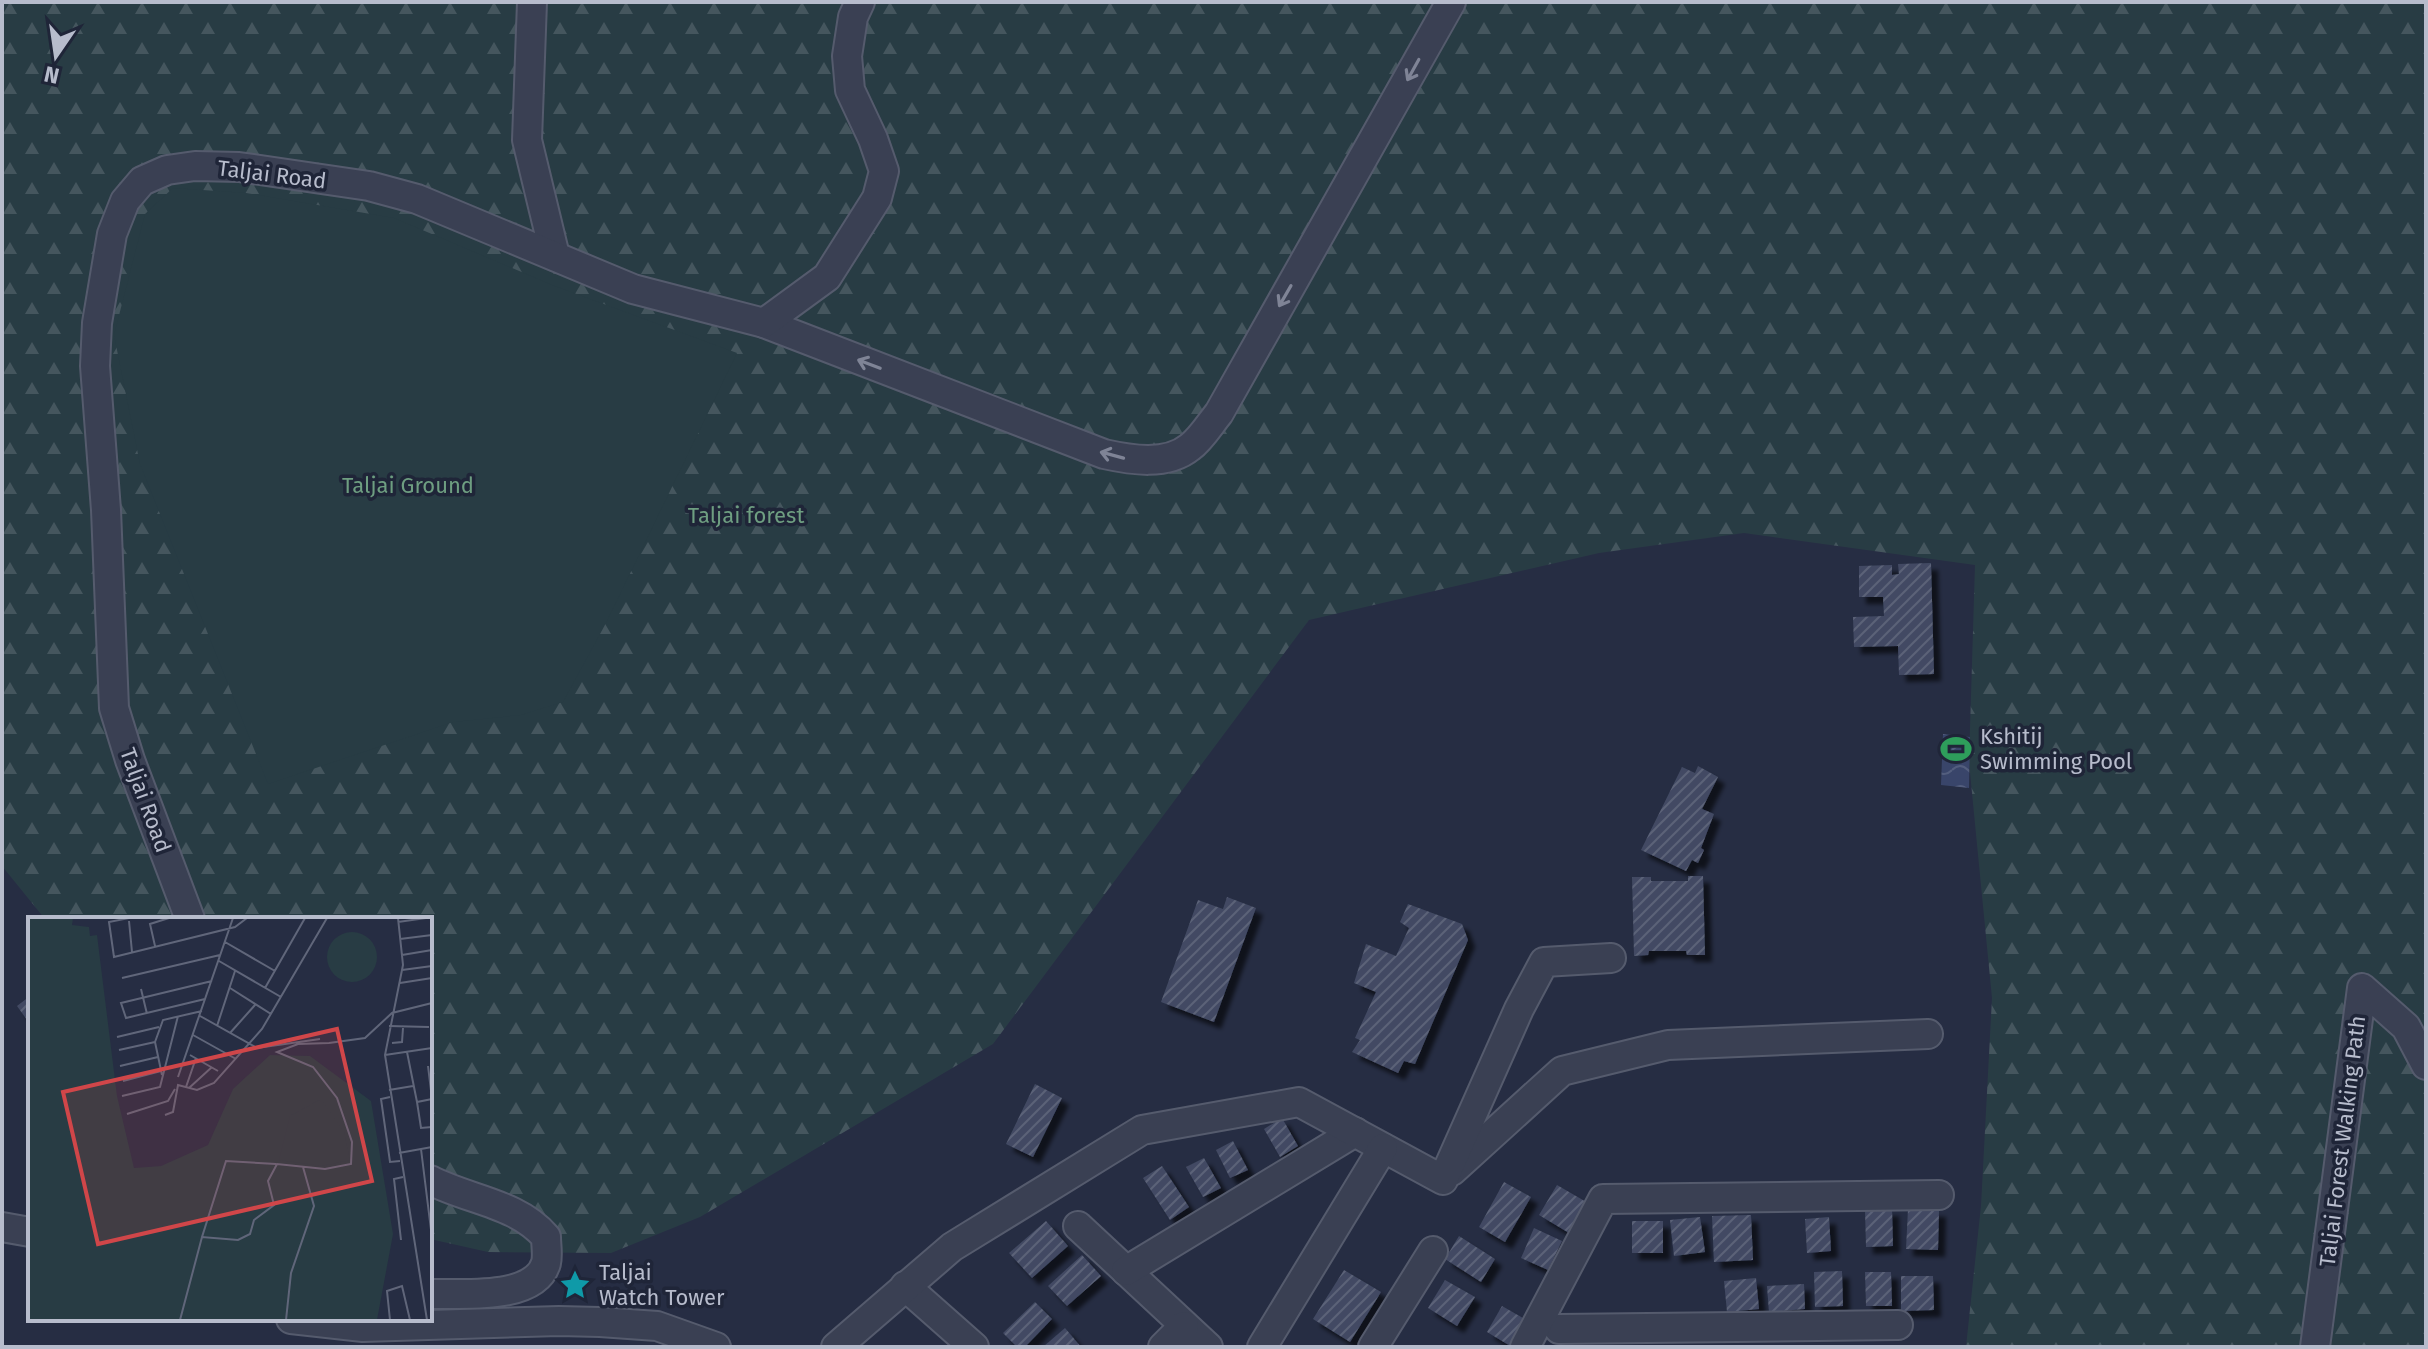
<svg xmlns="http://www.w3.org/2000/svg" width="2428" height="1349" font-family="'Fira Sans',sans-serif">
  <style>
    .forest { fill: url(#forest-firs) }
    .park { fill: #283c44 }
    .water { fill: url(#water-waves) }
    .building { fill: url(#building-hatch); filter: url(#shadow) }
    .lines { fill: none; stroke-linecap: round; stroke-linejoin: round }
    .minor-casing { stroke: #555b6d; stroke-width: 32 }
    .minor { stroke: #3a4053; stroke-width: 28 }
    .oneway { stroke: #7f8496 }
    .labels { text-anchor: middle; stroke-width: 7; stroke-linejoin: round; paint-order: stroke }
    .street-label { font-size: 22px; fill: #b7bccc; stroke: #1f2538 }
    .park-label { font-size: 22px; fill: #6e9e81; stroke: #1f2538 }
    .poi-label { font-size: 22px; fill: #b7bccc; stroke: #1f2538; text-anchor: start }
    .inset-road { fill: none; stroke: #60667a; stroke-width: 2 }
    .view { fill: #d04649; fill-opacity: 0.15; stroke: #d04649; stroke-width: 4 }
    .inset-edge { fill: none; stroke: #b7bccc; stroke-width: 4 }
  </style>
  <defs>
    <pattern id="forest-firs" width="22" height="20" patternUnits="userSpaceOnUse" patternTransform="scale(2)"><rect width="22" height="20" fill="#283c44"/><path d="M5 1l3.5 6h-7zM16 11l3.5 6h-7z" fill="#45565e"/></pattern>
    <pattern id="water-waves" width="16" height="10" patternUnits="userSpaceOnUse" patternTransform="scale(2)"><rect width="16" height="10" fill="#39456a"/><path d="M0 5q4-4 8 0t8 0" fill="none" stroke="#535e7e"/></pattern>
    <pattern id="building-hatch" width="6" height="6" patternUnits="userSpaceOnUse" patternTransform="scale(2)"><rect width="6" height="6" fill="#424a63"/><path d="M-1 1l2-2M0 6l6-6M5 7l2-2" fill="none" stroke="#5b6278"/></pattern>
    <filter id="shadow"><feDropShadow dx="7" dy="7" stdDeviation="2" flood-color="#0009"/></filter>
  </defs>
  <rect width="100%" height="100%" fill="#262d43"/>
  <path class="forest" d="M2,2H2426V1347H1966L1981,1206L1992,998L1969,762L1975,565L1744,533L1599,553L1309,620L993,1044L700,1217L611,1253L488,1252L430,1239V919H45L2,866Z"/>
  <path class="park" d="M173,188L246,193L394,218L552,285L737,353L606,623L563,702L521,715L453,722L268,784L140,464L114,335L145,214Z"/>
  <path class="water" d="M1943,734L1970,737L1969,788L1941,785Z"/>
  <g class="building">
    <path d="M1931,563L1934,674L1899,675L1898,646L1854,647L1853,617L1884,616L1883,597H1859V566L1892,565V575L1899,574L1898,564Z"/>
    <path d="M1698,766L1718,777L1702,809L1714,814L1701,848L1704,850L1698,863L1692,860L1686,871L1641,850L1682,767L1695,773Z"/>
    <path d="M1688,876H1703L1705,955H1687L1686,951H1649L1648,955L1634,956L1632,877H1651V881H1688Z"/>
    <path d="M1227,897L1256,908L1214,1022L1161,1002L1198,900L1223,909Z"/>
    <path d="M1408,904L1462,924L1468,940L1415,1064L1404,1061L1398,1073L1352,1052L1360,1040L1355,1038L1376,992L1354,983L1366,944L1396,956L1409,928L1400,922Z"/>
    <path d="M30,996V1024L17,1006Z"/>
    <path d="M1035,1084L1062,1098L1033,1157L1006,1144Z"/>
    <path d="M1282,1118L1298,1146L1280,1157L1264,1129Z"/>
    <path d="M1233,1141L1248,1170L1230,1178L1216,1150Z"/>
    <path d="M1204,1158L1221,1188L1203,1197L1186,1167Z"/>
    <path d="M1162,1166L1189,1207L1170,1220L1143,1178Z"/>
    <path d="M1504,1182L1531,1197L1505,1242L1479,1227Z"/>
    <path d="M1557,1185L1588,1203L1569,1233L1539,1215Z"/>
    <path d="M1892,1209L1893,1246L1866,1247L1865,1210Z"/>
    <path d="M1908,1209L1939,1210L1938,1250L1906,1249Z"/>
    <path d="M1751,1215L1753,1260L1714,1262L1712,1216Z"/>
    <path d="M1700,1217L1705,1252L1674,1256L1670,1220Z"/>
    <path d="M1829,1217L1831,1251L1807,1253L1805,1219Z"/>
    <path d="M1046,1221L1068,1246L1032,1278L1009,1253Z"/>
    <rect x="1632" y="1221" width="31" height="32"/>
    <path d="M1534,1228L1562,1241L1548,1270L1521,1258Z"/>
    <path d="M1459,1236L1495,1259L1481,1282L1445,1259Z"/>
    <path d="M1082,1255L1101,1276L1067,1306L1048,1286Z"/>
    <path d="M1344,1270L1381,1292L1350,1342L1313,1319Z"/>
    <path d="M1842,1271L1843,1306L1815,1307L1814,1272Z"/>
    <path d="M1865,1272H1891L1892,1306H1866Z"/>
    <path d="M1901,1276H1933L1934,1310L1901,1311Z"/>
    <path d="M1756,1278L1759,1309L1727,1312L1724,1281Z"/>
    <path d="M1445,1280L1475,1297L1457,1326L1428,1308Z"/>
    <path d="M1804,1284L1805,1309L1769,1312L1767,1286Z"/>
    <path d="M1035,1302L1052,1319L1025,1347H1017L1003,1333Z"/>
    <path d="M1502,1306L1530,1322L1512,1347L1487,1332Z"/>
    <path d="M1065,1328L1081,1347H1043Z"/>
  </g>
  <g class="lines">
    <g class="minor-casing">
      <g id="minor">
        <path d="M532,2L527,140L555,256"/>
        <path d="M764,323L1104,454C1131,460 1167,466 1190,447C1201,439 1210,424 1219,413L1451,2"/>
        <path d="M190,919L130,760L114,708L106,510L95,366L97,323L112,234L125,201L142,181L167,170L195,166L239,167L369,186L417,199L633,289L764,323L827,277L877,198L884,171L873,139L850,90L847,56L853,17L860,2"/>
        <path d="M1452,1171L1562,1071L1668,1045L1928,1034"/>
        <path d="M430,1180C468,1200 517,1203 546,1237C546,1245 548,1255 546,1263C535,1301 461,1293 430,1294"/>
        <path d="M1078,1226L1208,1347"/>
        <path d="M2,1227L30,1232"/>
        <path d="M1126,1271L1355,1132"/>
        <path d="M905,1286L974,1347"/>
        <path d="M291,1319L363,1327L559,1321L600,1322L657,1326L716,1347"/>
        <path d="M1559,1329L1898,1325"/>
        <path d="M836,1347L952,1247L1142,1130L1299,1102L1443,1180L1519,1009L1544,962L1611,958"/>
        <path d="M1163,1347L1184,1326"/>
        <path d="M1262,1347L1383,1148"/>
        <path d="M1373,1347L1433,1251"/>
        <path d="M1525,1347L1603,1199L1939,1195"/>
        <path d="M2315,1347L2362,988L2406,1027L2426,1065"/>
      </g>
    </g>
    <use href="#minor" class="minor"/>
  </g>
  <defs><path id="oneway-shaft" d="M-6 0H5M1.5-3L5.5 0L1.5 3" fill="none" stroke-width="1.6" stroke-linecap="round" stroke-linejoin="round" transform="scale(2)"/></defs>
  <g class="oneway">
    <use href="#oneway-shaft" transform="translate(1413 70) rotate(119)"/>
    <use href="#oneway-shaft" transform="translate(1285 296) rotate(120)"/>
    <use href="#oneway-shaft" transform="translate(869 364) rotate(-159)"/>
    <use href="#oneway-shaft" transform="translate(1112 455) rotate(-165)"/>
  </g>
  <defs>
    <g id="stadium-bare" transform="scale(2.4)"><path d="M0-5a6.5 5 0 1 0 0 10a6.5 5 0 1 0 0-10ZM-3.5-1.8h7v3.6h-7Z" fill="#2e9e5b" stroke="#1f2538" stroke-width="2.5" paint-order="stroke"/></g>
    <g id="sight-bare" transform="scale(2.4)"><path d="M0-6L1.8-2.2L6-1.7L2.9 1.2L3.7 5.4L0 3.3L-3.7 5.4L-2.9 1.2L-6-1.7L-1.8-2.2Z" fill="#0f9aa8" stroke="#1f2538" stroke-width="2.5" paint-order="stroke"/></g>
  </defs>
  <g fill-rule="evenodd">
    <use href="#stadium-bare" x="1956" y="749"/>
    <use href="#sight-bare" x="575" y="1285"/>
  </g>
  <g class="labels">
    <g class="street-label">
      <text transform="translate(272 174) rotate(7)" y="8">Taljai Road</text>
      <text transform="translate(146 800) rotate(70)" y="8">Taljai Road</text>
      <text transform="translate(2342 1141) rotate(-83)" y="8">Taljai Forest Walking Path</text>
    </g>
    <g class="park-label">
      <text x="408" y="493">Taljai Ground</text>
      <text x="746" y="523">Taljai forest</text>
    </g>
    <g class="poi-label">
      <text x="1980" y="744">Kshitij<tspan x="1980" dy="25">Swimming Pool</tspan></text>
      <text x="599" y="1280">Taljai<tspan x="599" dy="25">Watch Tower</tspan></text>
    </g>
  </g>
  <g transform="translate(28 917)">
    <rect width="404" height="404" fill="#262d43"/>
    <path d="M0,1H45L44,8L61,10L62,19L69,18L89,179L106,251L133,249L180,228L205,172L242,138L282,139L343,184L365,317L349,403H0Z" fill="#283c44"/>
    <path d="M299 40a25 25 0 1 1 50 0a25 25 0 1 1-50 0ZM293,182L316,215L322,243L294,249L251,243L262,199Z" fill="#283c44"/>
    <path class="inset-road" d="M101,1L81,5L86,40L207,10L219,1M370,1L375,48L357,138L399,403M101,4L104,35M370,5L398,1M372,22L404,18M197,25L247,54M127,29L122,7L141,1M374,38L404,33M191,44L253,80M374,53L404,49M94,61L192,38M372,66L404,61M202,71L243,97M237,71L277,1M113,72L119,97M177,82L98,101L93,86L184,64M172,99L229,131L292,122M189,109L207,54M361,109L401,110M202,116L227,88M165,118L208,142M89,120L131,110M301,126L337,121L364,96L404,86M364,126L374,125L375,111M91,133L127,125M379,135L389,185L404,182M162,138L190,154M357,138L404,131M92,149L130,140M400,149L404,182M134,158L127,125L135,103L174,94M150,160L205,1M95,164L133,154M158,170L168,141M161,171L184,150M361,173L385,169M94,179L132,170L150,99M362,180L353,182L362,245L372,244M389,185L393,211L404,210M99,197L140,184L147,172M137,198L145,195L150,168L169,173L186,166L234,112L299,1M393,232L404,321M371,236L404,230M174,320L198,244L248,247M373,323L366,262L375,260M152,403L174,320L210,323L222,317L226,303L246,288L240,264L249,247L297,252L323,247L324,225L309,181L285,150L249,135L270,127L301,126M258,403L263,356L286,289L275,250M362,403L359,374L374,369L382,403"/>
    <path class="view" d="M309,112L344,264L70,327L35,175Z"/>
    <rect width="404" height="404" class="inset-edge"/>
  </g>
  <rect width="2428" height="1349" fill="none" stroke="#b7bccc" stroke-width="8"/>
  <g transform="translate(56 56) rotate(193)" stroke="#1f2538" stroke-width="6" paint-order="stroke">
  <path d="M0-6L14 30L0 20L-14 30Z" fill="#b7bccc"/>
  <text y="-12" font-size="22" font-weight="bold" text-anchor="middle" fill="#b7bccc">N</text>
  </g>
</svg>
